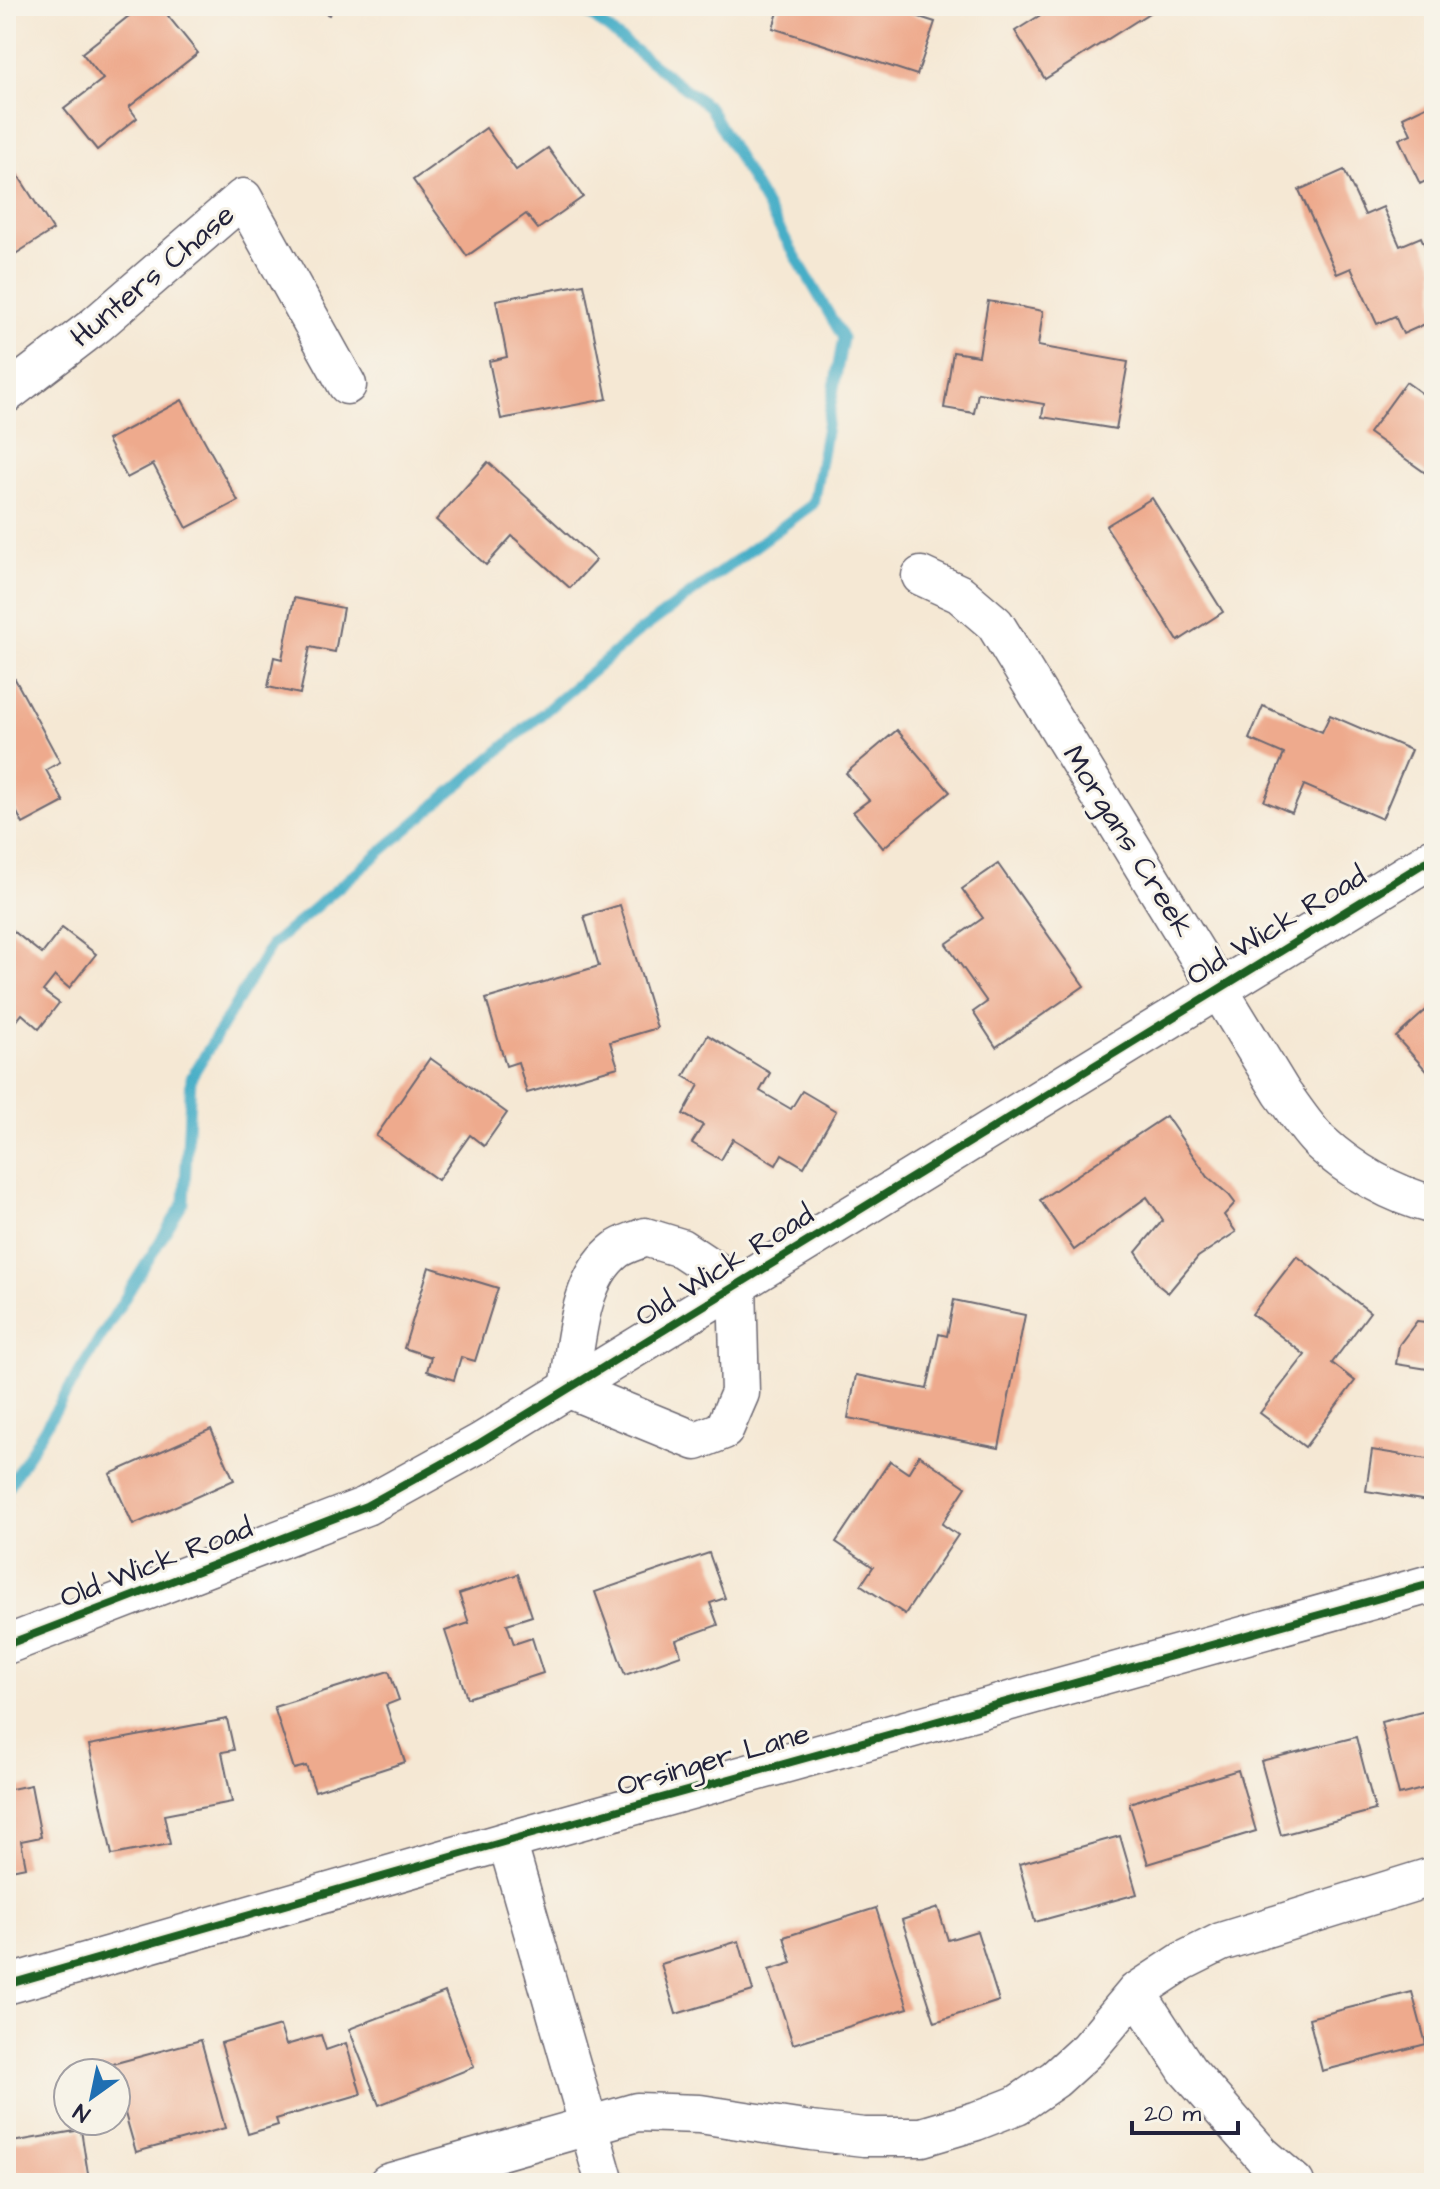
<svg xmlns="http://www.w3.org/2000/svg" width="1440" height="2189" font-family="'Architects Daughter',sans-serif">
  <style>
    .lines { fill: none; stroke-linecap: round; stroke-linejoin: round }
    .stream { stroke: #47aec7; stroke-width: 11 }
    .building { fill: #eeaa8d }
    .minor-casing { stroke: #6c6771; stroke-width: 41 }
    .minor { stroke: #fff; stroke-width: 38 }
    .cycleway-casing { stroke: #f7f3e8; stroke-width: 13 }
    .cycleway { stroke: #1b5e20; stroke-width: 8 }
    .labels { text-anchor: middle; stroke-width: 6; stroke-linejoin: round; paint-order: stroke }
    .street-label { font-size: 30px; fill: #22223b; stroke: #f7f3e8 }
  </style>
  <rect width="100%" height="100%" fill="#f7f3e8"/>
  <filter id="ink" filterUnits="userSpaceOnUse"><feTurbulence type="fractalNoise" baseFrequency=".0125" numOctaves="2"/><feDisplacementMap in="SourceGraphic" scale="16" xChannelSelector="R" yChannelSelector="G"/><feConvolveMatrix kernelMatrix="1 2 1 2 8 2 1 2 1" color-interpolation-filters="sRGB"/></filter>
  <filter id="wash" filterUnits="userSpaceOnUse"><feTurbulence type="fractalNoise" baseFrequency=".006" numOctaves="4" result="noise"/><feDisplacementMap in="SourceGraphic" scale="32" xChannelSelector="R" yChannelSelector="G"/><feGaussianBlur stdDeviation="1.8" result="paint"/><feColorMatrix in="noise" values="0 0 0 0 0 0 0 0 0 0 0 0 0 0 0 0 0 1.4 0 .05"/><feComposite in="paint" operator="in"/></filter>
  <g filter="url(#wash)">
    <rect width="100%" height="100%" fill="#f5e8d4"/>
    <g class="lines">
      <path class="stream" d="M6,1491L184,1202L191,1078L271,945L636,634L813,504L843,338L709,107L578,6"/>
    </g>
    <g id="blocks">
      <g class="building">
        <path d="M129,6H180L168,16L198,53L129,107L137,118L97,150L64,109L103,79L82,53L130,15L125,9Z"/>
        <path d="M309,6H334L329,15Z"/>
        <path d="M780,6H885L935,22L917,75L773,28Z"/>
        <path d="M1055,6H1160L1045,79L1015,31Z"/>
        <path d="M1434,102V177L1420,184L1399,139L1411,134L1403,117Z"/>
        <path d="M486,128L516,170L548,148L583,197L538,229L526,214L467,256L413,180Z"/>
        <path d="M1344,170L1365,215L1383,207L1400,246L1421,237L1434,266V320L1403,334L1395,316L1377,324L1351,268L1337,274L1299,190Z"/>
        <path d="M16,172L53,230L6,260V178Z"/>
        <path d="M584,284L607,399L501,419L489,361L507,357L496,300Z"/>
        <path d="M988,301L1043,311L1038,346L1128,362L1116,429L1042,417L1044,404L978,393L974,413L944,408L953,352L979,356Z"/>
        <path d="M1406,382L1434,402V479L1369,433Z"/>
        <path d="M182,400L238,501L187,528L153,464L127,478L107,440Z"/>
        <path d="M488,462L596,560L570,588L512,536L486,565L436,520Z"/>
        <path d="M1152,498L1223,612L1178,641L1106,526Z"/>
        <path d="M294,598L343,608L335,652L310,647L300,694L268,687L274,657L282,659Z"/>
        <path d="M15,679L60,762L46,770L64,802L23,824L6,792V684Z"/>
        <path d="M1263,706L1322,732L1330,715L1411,750L1382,819L1304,785L1292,813L1264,801L1284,754L1249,739Z"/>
        <path d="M897,730L950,792L883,848L853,812L869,800L846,773Z"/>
        <path d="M998,864L1084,986L996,1047L973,1012L987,1002L946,944L983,918L962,889Z"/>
        <path d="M620,905L657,1028L610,1042L618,1067L527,1093L518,1062L506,1066L486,999L599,966L584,916Z"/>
        <path d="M6,925L42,954L62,928L96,954L69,988L55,976L43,991L59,1003L39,1029L22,1014L6,1035Z"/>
        <path d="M1434,1003V1079L1396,1037Z"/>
        <path d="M708,1035L770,1073L760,1091L791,1109L802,1091L836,1111L804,1167L782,1154L776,1165L733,1139L721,1160L692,1143L703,1125L683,1114L699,1085L684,1076Z"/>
        <path d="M430,1058L507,1113L484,1146L470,1135L438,1180L376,1136Z"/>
        <path d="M1166,1116L1208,1177L1229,1195L1235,1203L1224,1215L1236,1232L1198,1257L1168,1293L1157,1284L1136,1252L1163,1220L1147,1197L1074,1250L1040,1200Z"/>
        <path d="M1297,1256L1370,1312L1332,1363L1355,1381L1305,1447L1260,1413L1305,1355L1252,1314Z"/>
        <path d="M429,1267L498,1288L475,1361L461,1357L454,1380L427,1371L431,1357L404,1348Z"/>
        <path d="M954,1300L1025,1315L999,1448L848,1418L856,1375L927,1389L939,1334L947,1336Z"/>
        <path d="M1417,1321L1434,1323V1370L1396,1364L1399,1345Z"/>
        <path d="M211,1429L234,1480L133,1525L110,1474Z"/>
        <path d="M1372,1450L1427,1459L1434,1450V1502L1366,1491Z"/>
        <path d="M919,1455L966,1487L942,1524L958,1535L905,1614L861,1585L873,1567L836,1542L890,1461L908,1473Z"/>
        <path d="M709,1553L725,1598L710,1603L718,1625L676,1640L681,1655L625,1675L595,1592Z"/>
        <path d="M518,1574L532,1616L507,1624L514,1644L532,1638L543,1673L467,1698L445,1631L469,1623L459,1594Z"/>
        <path d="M389,1671L399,1700L386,1705L405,1762L315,1791L306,1766L294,1769L274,1707Z"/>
        <path d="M1434,1709V1786L1399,1795L1381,1722Z"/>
        <path d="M227,1719L234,1750L222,1752L232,1802L164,1815L170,1844L112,1855L89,1745Z"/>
        <path d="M1356,1737L1375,1810L1281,1835L1261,1761Z"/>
        <path d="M1238,1770L1256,1831L1148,1864L1129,1803Z"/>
        <path d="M31,1785L41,1837L21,1841L26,1867L6,1871V1790Z"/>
        <path d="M1120,1836L1137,1894L1035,1922L1019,1864Z"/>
        <path d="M876,1908L908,2008L793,2044L769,1970L792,1963L784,1937Z"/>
        <path d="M938,1908L948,1940L977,1931L999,2001L935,2022L902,1920Z"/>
        <path d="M739,1941L753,1991L676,2014L661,1964Z"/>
        <path d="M445,1992L474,2067L379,2105L349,2029Z"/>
        <path d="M1412,1992L1426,2044L1322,2071L1309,2018Z"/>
        <path d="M280,2026L286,2045L321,2035L326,2050L346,2043L361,2094L276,2119L278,2125L248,2134L221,2043Z"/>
        <path d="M201,2040L225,2128L136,2152L124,2110L116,2112V2073L83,2072Z"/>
        <path d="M81,2130L89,2180L70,2183H6V2143Z"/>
      </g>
    </g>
  </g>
  <g filter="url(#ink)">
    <use href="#blocks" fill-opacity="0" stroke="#6c6771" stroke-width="2"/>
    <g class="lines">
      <g class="minor-casing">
        <g id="minor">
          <path d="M6,394L96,325L243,198L347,385"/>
          <path d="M921,576L960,594L995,624L1282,1093C1294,1109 1306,1128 1320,1142C1351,1171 1393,1195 1434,1205"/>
          <path d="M645,1237L681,1248L737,1285L740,1393L724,1430L696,1441L569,1389C576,1345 578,1279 616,1250C624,1244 636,1241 645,1237Z"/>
          <path d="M6,1645L366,1506L480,1443L1434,857"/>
          <path d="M507,1841L605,2183"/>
          <path d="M6,1985L507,1841L1434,1583"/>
          <path d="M1136,1992L1187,2070L1262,2155L1295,2183"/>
          <path d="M388,2183L637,2112L700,2114L811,2131L864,2137H922L976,2121L1017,2105L1055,2079L1088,2049L1136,1992L1183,1961L1221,1942L1434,1876"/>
        </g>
      </g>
      <use href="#minor" class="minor"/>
      <g class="cycleway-casing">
        <g id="cycleway">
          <path d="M6,1645L366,1506L480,1443L1434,857"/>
          <path d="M6,1985L507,1841L1434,1583"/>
        </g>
      </g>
      <use href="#cycleway" class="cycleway"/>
    </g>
  </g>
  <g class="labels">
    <g class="street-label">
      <text transform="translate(152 275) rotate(-40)" y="10">Hunters Chase</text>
      <text transform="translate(1129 841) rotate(58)" y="10">Morgans Creek</text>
      <text transform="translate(1276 925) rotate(-31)" y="10">Old Wick Road</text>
      <text transform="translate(724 1265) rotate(-32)" y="10">Old Wick Road</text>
      <text transform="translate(156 1562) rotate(-21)" y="10">Old Wick Road</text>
      <text transform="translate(713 1759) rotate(-16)" y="10">Orsinger Lane</text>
    </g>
  </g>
  <rect width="1440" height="2189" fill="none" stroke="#f7f3e8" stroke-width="32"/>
  <g transform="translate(92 2097) rotate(213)"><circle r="38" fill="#f7f3e8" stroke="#a29fa3" stroke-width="2"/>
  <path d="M0-6L14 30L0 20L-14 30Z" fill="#1f6fb2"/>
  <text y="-12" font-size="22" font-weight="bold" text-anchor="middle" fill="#22223b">N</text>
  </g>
  <path d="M1132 2121v12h106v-12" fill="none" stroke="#22223b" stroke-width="4"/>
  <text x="1144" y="2121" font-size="24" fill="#22223b" stroke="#f7f3e8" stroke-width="6" paint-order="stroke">20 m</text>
</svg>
